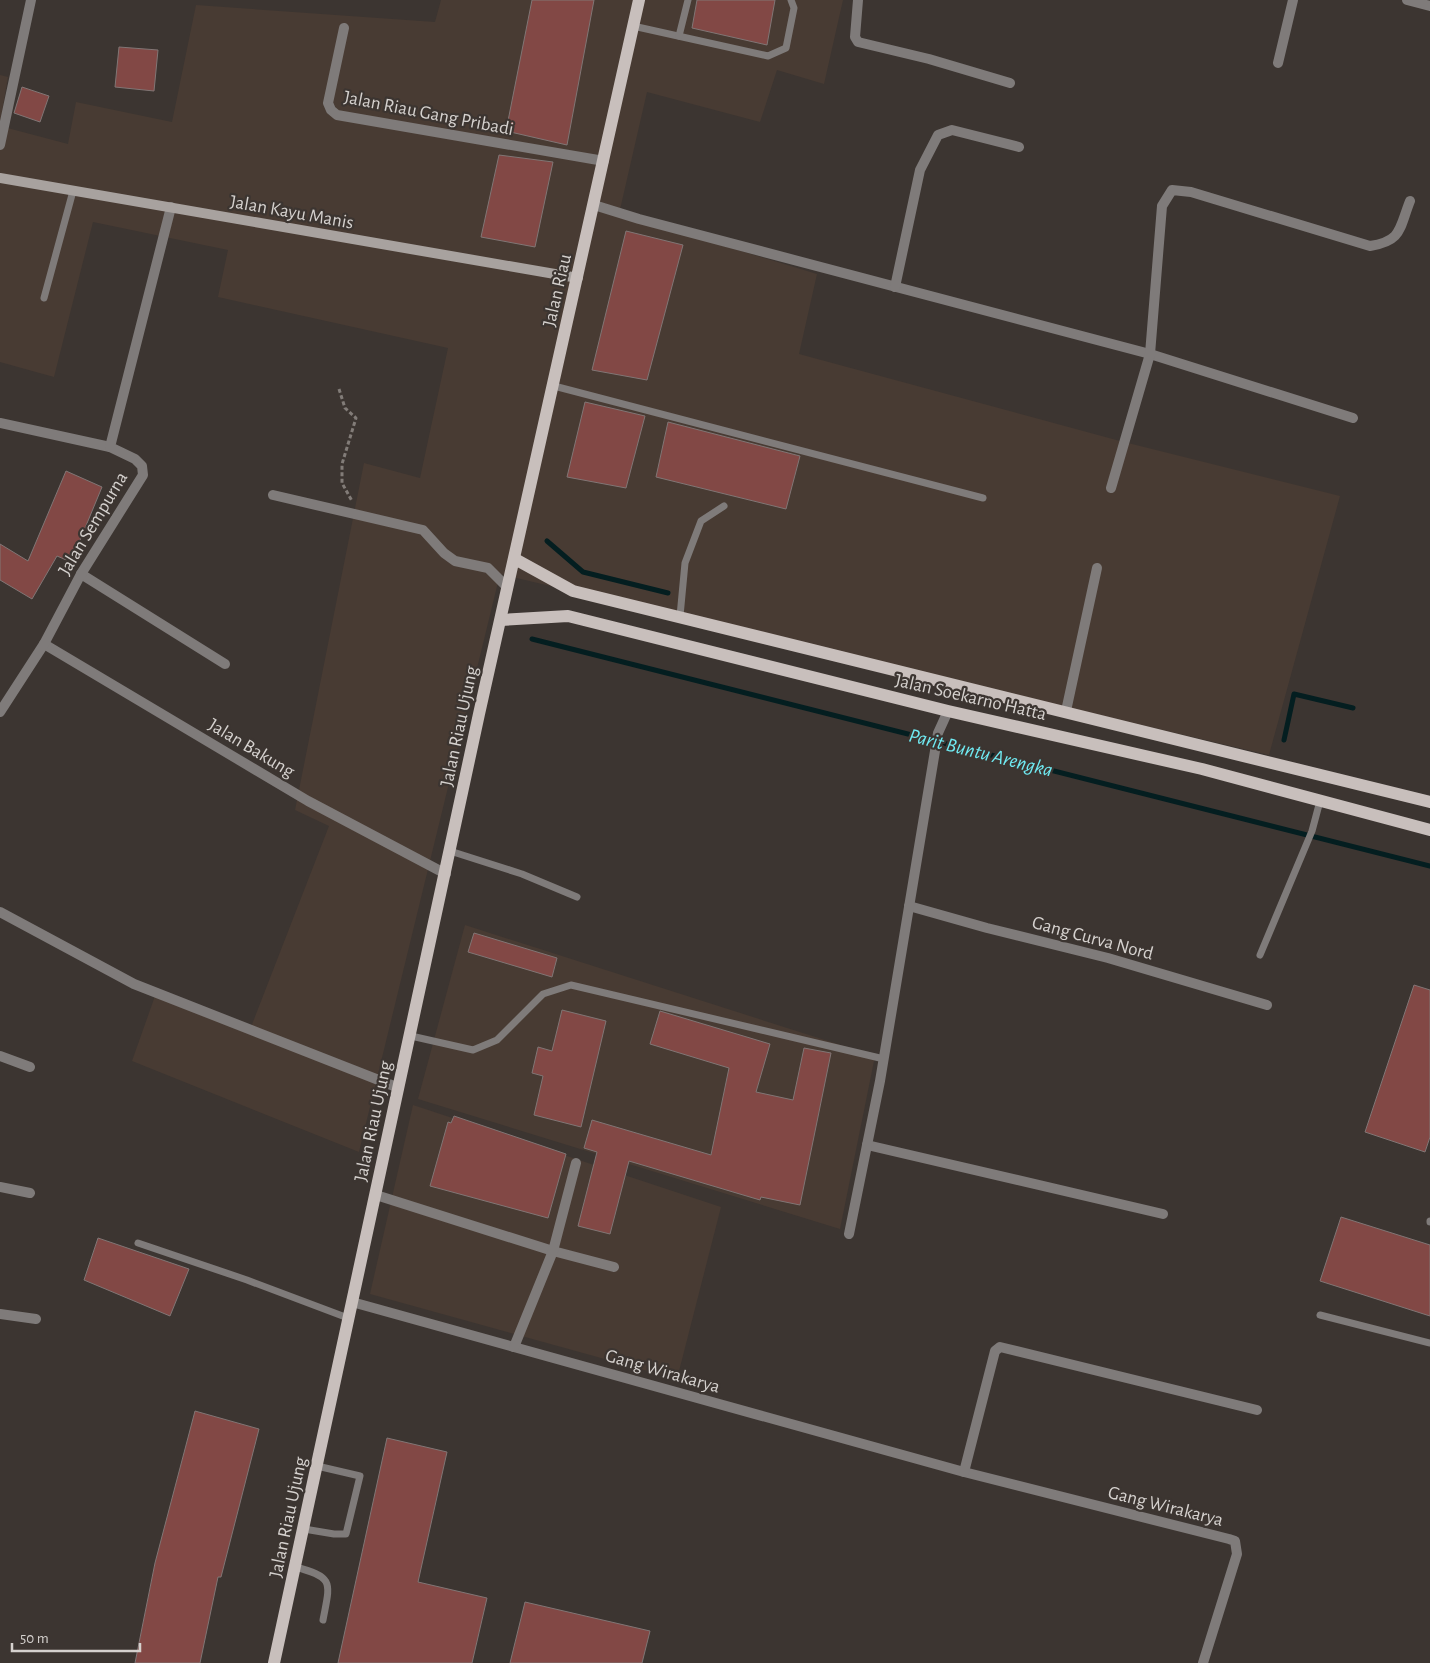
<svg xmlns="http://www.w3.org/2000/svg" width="1430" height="1663" font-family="'Alegreya Sans',sans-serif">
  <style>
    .built { fill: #483b33 }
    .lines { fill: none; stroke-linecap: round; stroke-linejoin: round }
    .stream { stroke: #041e20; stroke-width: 5 }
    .building { fill: #824845; stroke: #817675 }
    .path { stroke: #827c78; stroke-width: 3; stroke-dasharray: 4 2.5; stroke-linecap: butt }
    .lane { stroke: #7f7b7a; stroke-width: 7 }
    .street { stroke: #7f7b7a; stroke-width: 10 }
    .secondary { stroke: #a8a29f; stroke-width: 10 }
    .primary { stroke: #c8bfbc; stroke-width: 12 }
    .labels { text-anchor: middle; stroke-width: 4.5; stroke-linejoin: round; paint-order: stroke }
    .street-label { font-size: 19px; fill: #d5d1ce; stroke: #3c3531 }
    .water-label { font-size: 20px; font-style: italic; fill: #70ebf3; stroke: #3c3531 }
  </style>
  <rect width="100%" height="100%" fill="#3c3531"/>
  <g class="built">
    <path d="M441,0H843L824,84L777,70L760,122L647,92L619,214L817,274L799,354L1120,441L1340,496L1269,755L500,574L359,1152L132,1061L155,996L251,1027L329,826L295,810L364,463L420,478L448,348L218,297L228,250L93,222L54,377L0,362V126L68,144L76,102L172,122L196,5L435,22Z"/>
    <path d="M0,75L8,77L0,123Z"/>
    <path d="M465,925L875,1056L840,1229L418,1099Z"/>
    <path d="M413,1105L721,1207L677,1379L370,1294Z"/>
  </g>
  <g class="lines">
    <g class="stream">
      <path d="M547,541L583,572L668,593"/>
      <path d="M532,639L1430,866"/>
      <path d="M1284,740L1294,694L1353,708"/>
    </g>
  </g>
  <g class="building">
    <path d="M532,0H594L567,145L506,131Z"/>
    <path d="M697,0H775L767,45L692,28Z"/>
    <path d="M119,47L158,50L154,91L115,87Z"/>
    <path d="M22,87L49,96L40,122L14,113Z"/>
    <path d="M499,155L553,162L535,247L481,237Z"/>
    <path d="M626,231L683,245L647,380L592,370Z"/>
    <path d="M585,402L645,416L626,488L567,477Z"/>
    <path d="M668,422L800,456L786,509L656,477Z"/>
    <path d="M66,471L102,487L71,562L57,556L32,599L0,580V544L28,561Z"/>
    <path d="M474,933L557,958L552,977L468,952Z"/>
    <path d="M1414,985L1430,990V1137L1425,1152L1365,1132Z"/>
    <path d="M562,1010L606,1021L581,1127L534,1115L543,1076L532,1073L538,1047L552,1051Z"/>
    <path d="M660,1011L770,1044L756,1092L793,1100L804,1048L831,1053L800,1205L761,1197L760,1200L629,1161L610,1234L578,1226L597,1152L584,1148L592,1120L711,1155L729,1068L650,1044Z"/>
    <path d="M454,1116L566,1154L548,1218L430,1186L448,1122L451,1123Z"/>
    <path d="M1341,1217L1430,1245V1316L1320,1281Z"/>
    <path d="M98,1238L189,1269L170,1316L84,1280Z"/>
    <path d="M195,1411L259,1429L221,1577H218L200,1663H135L155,1563Z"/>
    <path d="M387,1438L447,1452L418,1582L487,1598L472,1663H338Z"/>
    <path d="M525,1602L650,1631L642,1663H510Z"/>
  </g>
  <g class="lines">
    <path class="path" d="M339,389L345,408L356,418L342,464V483L352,501"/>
    <g class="lane">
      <path d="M633,26L768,56L786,48L794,8L791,0"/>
      <path d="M679,36L688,0"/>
      <path d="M44,298L73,191"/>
      <path d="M554,386L983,498"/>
      <path d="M680,616L685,563L701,521L724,506"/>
      <path d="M450,851L522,874L577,897"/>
      <path d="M1260,955L1312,831L1320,801"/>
      <path d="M411,1036L473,1050L497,1040L543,994L571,985L884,1059"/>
      <path d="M1430,1221V1222"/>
      <path d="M138,1243L247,1280L348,1318"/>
      <path d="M1320,1315L1430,1343"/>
      <path d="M304,1529L334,1534H346L360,1476L317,1466"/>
      <path d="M295,1567C335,1577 330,1583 323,1620"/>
    </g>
    <g class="street">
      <path d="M858,0L855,37L858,42L929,59L1010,83"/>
      <path d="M1407,0L1430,6"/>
      <path d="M344,28L328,103L331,110L337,115L604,161"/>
      <path d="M1278,63L1293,0"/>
      <path d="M0,145L31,0"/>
      <path d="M594,205L639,219L1150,354L1353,418"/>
      <path d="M895,287L920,170L938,135L952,130L1019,147"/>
      <path d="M0,423L110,447"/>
      <path d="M1111,488L1150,354L1162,206L1172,190L1191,192L1370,246C1402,241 1399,229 1410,201"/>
      <path d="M273,495L423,530L444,553L455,561L488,568L508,588"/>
      <path d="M81,574L225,664"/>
      <path d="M44,644L308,801L446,874"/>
      <path d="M1066,711L1097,568"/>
      <path d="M0,712L44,644L81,574L143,475L142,466L135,459L110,447L171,207"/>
      <path d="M909,906L987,928L1108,958L1267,1005"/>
      <path d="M0,912L134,984L399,1088"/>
      <path d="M0,1056L30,1067"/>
      <path d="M867,1145L1163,1214"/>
      <path d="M0,1187L30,1193"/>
      <path d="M376,1195L553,1251L614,1267"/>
      <path d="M849,1234L880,1081L938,733L948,711"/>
      <path d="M352,1302L964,1472L1229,1539L1235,1541L1237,1554L1203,1663"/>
      <path d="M0,1314L36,1319"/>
      <path d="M514,1347L553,1251L576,1163"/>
      <path d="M964,1472L995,1351L1000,1347L1257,1410"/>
    </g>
    <path class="secondary" d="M0,178L578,278"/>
    <g class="primary">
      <path d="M515,559L573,591L1430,802"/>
      <path d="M501,620L568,616L948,711L1202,769L1430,830"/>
      <path d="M274,1663L479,714L639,0"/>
    </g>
  </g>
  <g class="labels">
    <g class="street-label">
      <text transform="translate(429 112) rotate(11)" y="7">Jalan Riau Gang Pribadi</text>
      <text transform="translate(292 211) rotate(10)" y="7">Jalan Kayu Manis</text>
      <text transform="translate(556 290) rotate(-77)" y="7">Jalan Riau</text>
      <text transform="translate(92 523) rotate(-59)" y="7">Jalan Sempurna</text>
      <text transform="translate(971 696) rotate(13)" y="7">Jalan Soekarno Hatta</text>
      <text transform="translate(458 726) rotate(-78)" y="7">Jalan Riau Ujung</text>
      <text transform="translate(252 747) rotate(31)" y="7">Jalan Bakung</text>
      <text transform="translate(1093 937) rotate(15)" y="7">Gang Curva Nord</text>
      <text transform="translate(372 1121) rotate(-78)" y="7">Jalan Riau Ujung</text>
      <text transform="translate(663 1370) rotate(16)" y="7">Gang Wirakarya</text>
      <text transform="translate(1166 1505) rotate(14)" y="7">Gang Wirakarya</text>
      <text transform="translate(287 1517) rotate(-78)" y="7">Jalan Riau Ujung</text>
    </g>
    <g class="water-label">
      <text transform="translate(981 752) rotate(14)" y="7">Parit Buntu Arengka</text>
    </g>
  </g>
  <path d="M12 1643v8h128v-8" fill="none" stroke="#d5d1ce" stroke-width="2.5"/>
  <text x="20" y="1643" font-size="15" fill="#d5d1ce" stroke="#3c3531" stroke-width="4" paint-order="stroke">50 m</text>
</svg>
